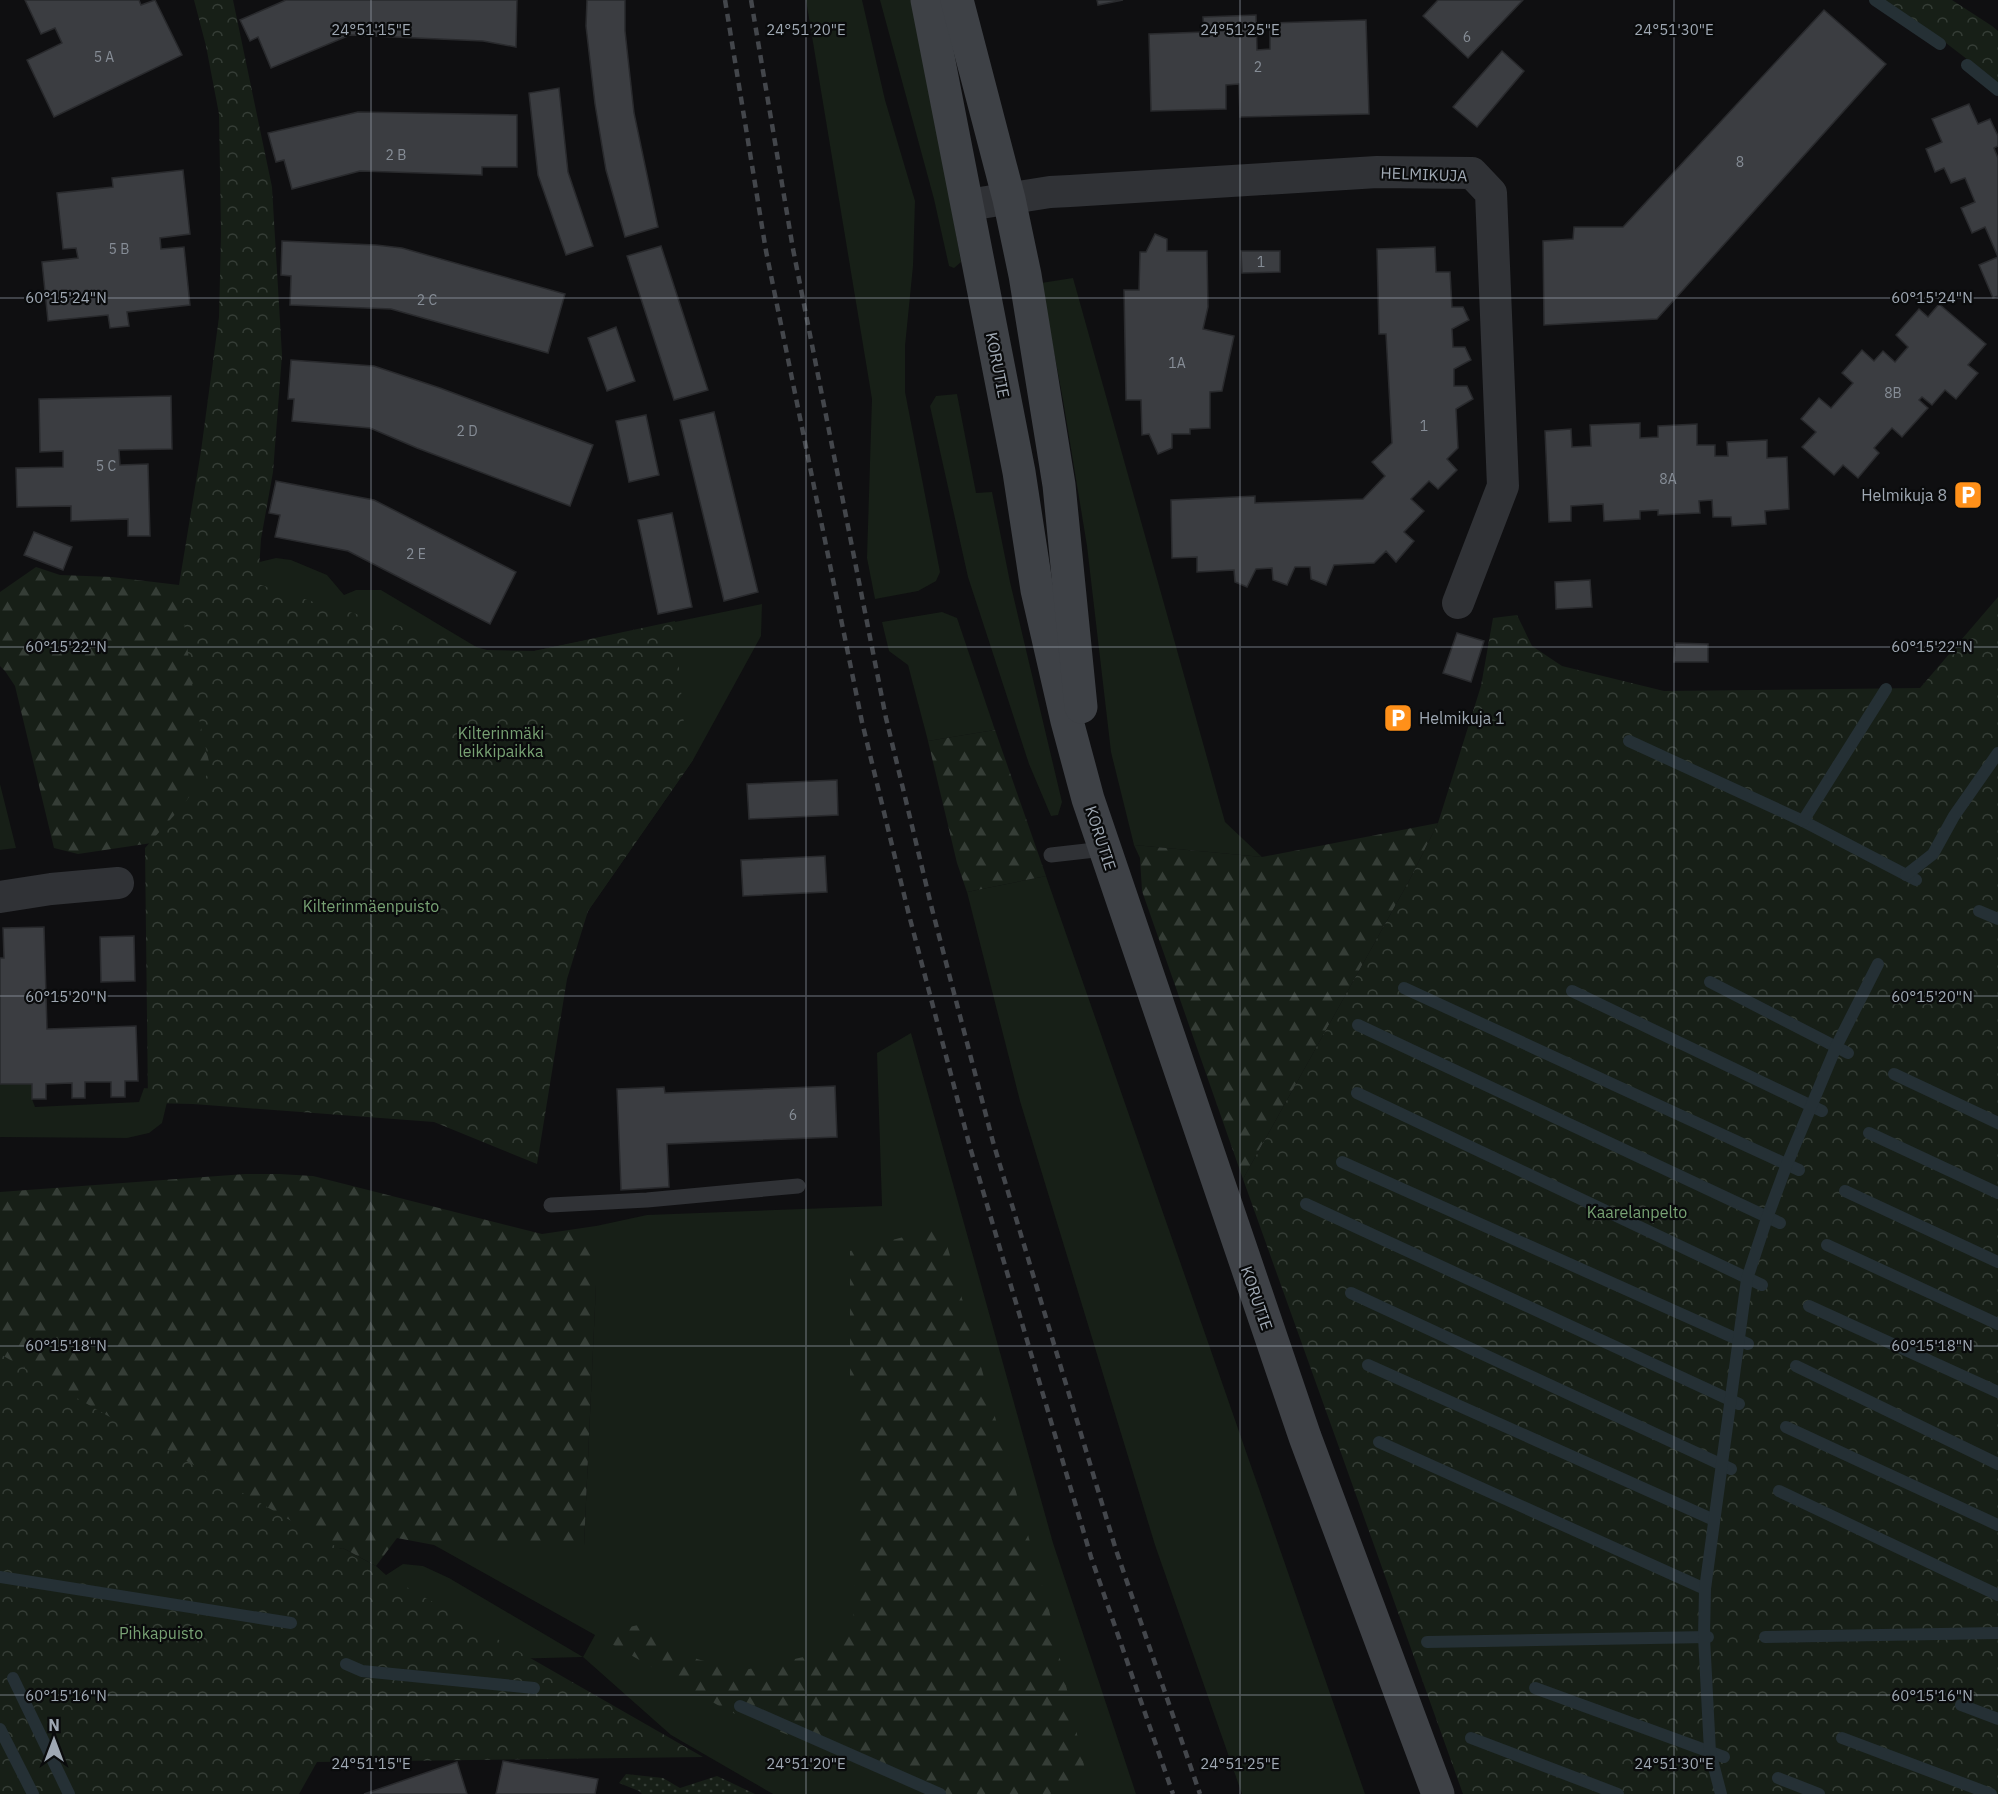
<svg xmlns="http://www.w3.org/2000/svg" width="1998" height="1794" font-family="'IBM Plex Sans',sans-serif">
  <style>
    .grass { fill: #171f17 }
    .forest { fill: url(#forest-firs) }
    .park { fill: url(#park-crowns) }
    .garden { fill: url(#garden-dots) }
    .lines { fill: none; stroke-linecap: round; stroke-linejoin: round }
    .stream { stroke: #253035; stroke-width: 12 }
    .building { fill: #3b3d41; stroke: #292a2d; stroke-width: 1.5 }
    .lane { stroke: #303236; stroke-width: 15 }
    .street { stroke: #303236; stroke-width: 32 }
    .secondary { stroke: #3e4146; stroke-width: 33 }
    .rail { stroke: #43464b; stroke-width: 4.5; stroke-dasharray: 8 6; stroke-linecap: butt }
    .ticks { fill: none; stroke: #9fa8b3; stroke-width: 1.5; stroke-opacity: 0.45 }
    .labels { text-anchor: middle; stroke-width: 4.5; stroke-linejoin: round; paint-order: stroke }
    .number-label { font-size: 14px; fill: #868d96 }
    .street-label { font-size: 16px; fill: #9fa8b3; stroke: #0a0b0c }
    .poi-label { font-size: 16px; fill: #9fa8b3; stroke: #0a0b0c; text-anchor: end }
    .park-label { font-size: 16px; fill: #77a173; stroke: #0a0b0c }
    .ticks-label { font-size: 15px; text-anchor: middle; fill: #9fa8b3; stroke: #0a0b0c; stroke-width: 4.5; stroke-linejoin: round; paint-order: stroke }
  </style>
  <defs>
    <pattern id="forest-firs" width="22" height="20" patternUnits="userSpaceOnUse" patternTransform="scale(1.5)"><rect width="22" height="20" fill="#171f17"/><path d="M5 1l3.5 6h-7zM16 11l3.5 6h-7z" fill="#353d36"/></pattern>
    <pattern id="park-crowns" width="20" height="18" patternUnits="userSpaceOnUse" patternTransform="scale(1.5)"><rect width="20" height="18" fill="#171f17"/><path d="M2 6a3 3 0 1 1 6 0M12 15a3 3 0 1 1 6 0" fill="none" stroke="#353d36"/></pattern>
    <pattern id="garden-dots" width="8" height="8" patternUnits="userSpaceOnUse" patternTransform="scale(1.5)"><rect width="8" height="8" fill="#171f17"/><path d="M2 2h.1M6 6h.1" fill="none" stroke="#353d36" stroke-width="1.8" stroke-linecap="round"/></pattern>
  </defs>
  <rect width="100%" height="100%" fill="#0f0f11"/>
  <g class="grass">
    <path d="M806,0H862L885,100L915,201L913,266L905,346V392L940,572L936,581L918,591L875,599L867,558L872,399Z"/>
    <path d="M880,0H912L926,63L961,262L954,268L949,266L934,199Z"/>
    <path d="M1073,278L1225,822L1262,857L1134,845L1111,752L1087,546L1063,400L1041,283Z"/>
    <path d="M957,394L976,493L992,492L1010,582L1062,802L1058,815L1051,816L1029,764L968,577L930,406L936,396Z"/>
    <path d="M276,558L291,560L327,575L344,595L356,590H381L483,651L529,659L534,651L762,604L761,636L693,760L588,911L301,732L251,564Z"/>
    <path d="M942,612L957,618L995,730L928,741L908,665L889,651L882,622Z"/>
    <path d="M0,784L16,848L0,850Z"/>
    <path d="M1046,876L1365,1794H1242L1155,1545L1020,1101L967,892Z"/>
    <path d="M911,1033L1053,1543L1136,1794H773L671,1735L583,1657L396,1662L276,1557L343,1548L376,1566L386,1575L403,1564L423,1566L449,1578L583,1657L595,1635L434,1545H584L596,1284V1226L647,1215L882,1206L877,1053Z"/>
    <path d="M0,1084H32V1099L35,1107L139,1102L144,1088L170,1090L162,1123L149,1133L127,1138L0,1137Z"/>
  </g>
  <g class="forest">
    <path d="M36,567L60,575L112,577L179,585L200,575L234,727L204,796L172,840L78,854L54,848L15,686L5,671L0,666V592Z"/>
    <path d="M995,730L1046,876L967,892L957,863L928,741Z"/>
    <path d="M1438,823L1409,881L1243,1179L1142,891L1140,858L1134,845L1262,857Z"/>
    <path d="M245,1174H279L313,1176L542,1234L596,1226V1284L584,1545H434L397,1538L376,1566L343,1548L276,1557L0,1543V1192Z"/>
    <path d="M942,1227L1049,1610L1086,1774L1050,1794H936L728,1711L596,1635L638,1625L697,1659L740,1671L826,1652L853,1632L860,1425L850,1379V1251Z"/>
  </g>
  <g class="park">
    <path d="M194,0H233L272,187L282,355L273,472L261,539L258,584L320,604L487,650L534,651L675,621L684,725L693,760L588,911L567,979L537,1164L434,1122L193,1104L148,1103L145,848L178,811L211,770L194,698L179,585L201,451L219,317L221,234L219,114L206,46Z"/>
    <path d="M1881,0H1952L1992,26L1998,31V83L1946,43Z"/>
    <path d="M1998,597V1794H1463L1243,1179L1409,881L1438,823L1481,686L1493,618L1517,615L1532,646L1562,666L1664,691L1920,688Z"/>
    <path d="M0,1354L621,1710L703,1757L317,1762L299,1794H0Z"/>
  </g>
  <path class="garden" d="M626,1774L663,1778L680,1788L717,1776L755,1794H642L639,1791L619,1783Z"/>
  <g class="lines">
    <g class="stream">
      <path d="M1875,0L1940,44"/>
      <path d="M1967,65L1998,90"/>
      <path d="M1629,741L1803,821L1916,880"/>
      <path d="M1803,821L1886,689"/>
      <path d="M1906,875L1933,854L1954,816L1998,753"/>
      <path d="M1979,911L1998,919"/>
      <path d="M1710,982L1848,1053"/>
      <path d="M1404,988L1799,1170"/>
      <path d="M1572,991L1822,1111"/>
      <path d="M1358,1025L1780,1223"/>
      <path d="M1894,1074L1998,1123"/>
      <path d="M1357,1093L1762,1285"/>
      <path d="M1869,1133L1998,1193"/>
      <path d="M1342,1162L1748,1344"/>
      <path d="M1845,1191L1998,1262"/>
      <path d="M1306,1204L1739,1404"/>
      <path d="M1827,1245L1998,1324"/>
      <path d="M1351,1293L1731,1469"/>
      <path d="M1809,1306L1998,1392"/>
      <path d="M1368,1365L1714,1520"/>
      <path d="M1796,1366L1998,1464"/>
      <path d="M1786,1427L1998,1525"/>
      <path d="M1379,1442L1705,1589"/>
      <path d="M1779,1491L1998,1595"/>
      <path d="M0,1577L291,1623"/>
      <path d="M1765,1637L1998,1633"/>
      <path d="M1427,1642L1708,1637"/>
      <path d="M346,1664L362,1671L534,1688"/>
      <path d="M13,1678L69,1794"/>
      <path d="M1535,1688L1724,1757"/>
      <path d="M1961,1705L1998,1719"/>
      <path d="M740,1706L940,1794"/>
      <path d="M0,1729L33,1794"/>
      <path d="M1471,1738L1618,1794"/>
      <path d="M1842,1738L1991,1794"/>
      <path d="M1778,1778L1819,1794"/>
      <path d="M1721,1794L1710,1752L1704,1637L1705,1589L1747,1279L1767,1218L1787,1164L1836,1047L1878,964"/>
    </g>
  </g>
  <g class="building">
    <path d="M25,0H139L141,5L155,0L182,55L54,117L27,60L62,43L55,28L41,34Z"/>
    <path d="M286,0H517L516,47L483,41L350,35L271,68L258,37L250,41L240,20Z"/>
    <path d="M587,0H625V31L634,113L658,227L625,237L606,170L595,104L586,26Z"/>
    <path d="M1097,0H1123L1098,5Z"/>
    <path d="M1438,0H1523L1468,58L1423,16Z"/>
    <path d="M1824,10L1886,64L1657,319L1544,325L1543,241L1573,239L1574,227H1623Z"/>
    <path d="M1256,15L1257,50L1270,49V23L1366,20L1369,114L1240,117L1239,84L1226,85V109L1151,111L1149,34L1204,32L1203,17Z"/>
    <path d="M1502,51L1524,71L1477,127L1453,107Z"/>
    <path d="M559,88L568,172L593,246L566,255L538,175L529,93Z"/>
    <path d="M1969,104L1978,124L1990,119L1998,136V146L1994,148L1998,158V296L1993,298L1979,265L1998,257L1985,227L1972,233L1961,208L1975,202L1965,178L1951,183L1944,168L1935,172L1926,149L1942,142L1932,119Z"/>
    <path d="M358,112L517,115V167H482V175L360,171L292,189L284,160L276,162L268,133Z"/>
    <path d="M183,170L190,234L160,238L161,249L184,247L190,305L127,312L129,326L110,328L108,315L48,321L42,262L78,258L76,248L63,249L57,193L113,187L112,178Z"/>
    <path d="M1155,234L1167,239V251H1207L1208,307L1203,329L1234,336L1222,391L1210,392V428L1190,429V434H1172V448L1158,454L1149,434L1142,435L1141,400H1126L1124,290H1139L1140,252H1146Z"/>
    <path d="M282,241L376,245L402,248L565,294L548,353L391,309L290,305L291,276L281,275Z"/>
    <path d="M661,246L708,390L674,400L627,256Z"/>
    <path d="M1435,247L1436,272H1450L1452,307H1463L1469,320L1452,329L1453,347H1465L1471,360L1454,369V386H1467L1473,399L1456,409L1458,448L1447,459L1457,470L1438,489L1429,481L1411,499L1424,511L1404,532L1414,541L1396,562L1386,551L1374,563L1334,565L1326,585L1311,579L1310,567H1295L1287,585L1273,580L1272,568L1256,569L1247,587L1235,582L1234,570L1197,572V557L1172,558L1171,500L1255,496V503L1363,499L1385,476L1372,462L1392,443L1386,334H1379L1377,249Z"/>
    <path d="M1241,251H1280V272L1242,273Z"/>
    <path d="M1939,304L1986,344L1968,365L1978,373L1956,399L1945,390L1932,405L1922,397L1919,400L1928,408L1902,437L1892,428L1874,448L1879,453L1858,478L1843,465L1834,475L1802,447L1816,432L1801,419L1819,398L1831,408L1853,383L1842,373L1862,350L1874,361L1883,351L1895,362L1908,347L1896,335L1919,309L1928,317Z"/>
    <path d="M616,327L635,381L607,391L588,338Z"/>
    <path d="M291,360L374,366L440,388L593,445L570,506L417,448L370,428L292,421L294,399H288Z"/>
    <path d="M171,396L172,449L119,450L120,465L148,464L150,536H128V519L71,521V506L17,507L16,468L63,467V451L40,452L39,399Z"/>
    <path d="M714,412L758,592L724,601L680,420Z"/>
    <path d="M646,415L659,475L629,482L616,421Z"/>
    <path d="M1640,423V438L1658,437V426L1697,424V445H1715V456H1728L1727,442L1767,440V458L1787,457L1789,509L1765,511L1766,524L1732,526L1731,517H1713L1712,500L1699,501L1700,513L1658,515V510L1640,511V519L1604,521L1603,504L1571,506V521L1549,522L1545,431L1571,429L1572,447L1591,446L1590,425Z"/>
    <path d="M276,481L374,500L516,572L490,624L348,551L275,537L280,515L269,513Z"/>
    <path d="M672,513L692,607L658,614L638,520Z"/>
    <path d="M34,532L72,547L63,570L24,555Z"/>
    <path d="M1590,580L1592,607L1556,609L1555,582Z"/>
    <path d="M1457,633L1484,641L1471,682L1443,673Z"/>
    <path d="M1675,643L1708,644V662H1674Z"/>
    <path d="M837,780L838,815L749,819L747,784Z"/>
    <path d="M825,856L827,892L743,896L741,860Z"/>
    <path d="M44,927L47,1029L136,1026L138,1081H125V1097H111V1082H85V1098H72V1083L46,1084V1099H32V1084H0V958H4L3,928Z"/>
    <path d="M134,936L135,981L101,982L100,937Z"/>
    <path d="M835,1086L837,1137L667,1144L669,1187L621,1190L617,1089L664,1087L665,1093Z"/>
    <path d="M503,1761L598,1779L595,1794H496Z"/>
    <path d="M457,1762L467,1794H364Z"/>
  </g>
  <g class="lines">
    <g class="lane">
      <path d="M1051,855L1104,849"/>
      <path d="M551,1205L647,1200L798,1186"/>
    </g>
    <g class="street">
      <path d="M968,205L1050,192L1070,191L1377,172L1472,173L1491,193L1503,486L1458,603"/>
      <path d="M0,897L51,889L118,883"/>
    </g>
    <g class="secondary">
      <path d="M927,0L1019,472L1037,590L1067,721L1088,799L1305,1437L1438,1794"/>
      <path d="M957,0L1009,199L1025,275L1059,485L1081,707"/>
    </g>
    <g class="rail">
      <path d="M725,0L766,251L862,722L909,915L970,1147L1091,1557L1173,1794"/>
      <path d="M751,0L793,249L886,718L932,909L993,1142L1116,1550L1200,1794"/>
    </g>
  </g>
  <path class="ticks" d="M371,0V1794M806,0V1794M1240,0V1794M1674,0V1794M0,298H1998M0,647H1998M0,996H1998M0,1346H1998M0,1695H1998"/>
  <defs>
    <g id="parking-square" transform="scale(1.5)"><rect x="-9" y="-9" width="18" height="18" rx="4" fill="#ff9019" stroke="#0a0b0c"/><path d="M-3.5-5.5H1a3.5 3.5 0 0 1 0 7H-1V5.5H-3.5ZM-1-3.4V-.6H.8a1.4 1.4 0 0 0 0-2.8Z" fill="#fff"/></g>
  </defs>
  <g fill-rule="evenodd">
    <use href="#parking-square" x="1968" y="495"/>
    <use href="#parking-square" x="1398" y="718"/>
  </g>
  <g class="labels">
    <g class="number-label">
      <text x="1467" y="42">6</text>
      <text x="104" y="62">5 A</text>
      <text x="1258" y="72">2</text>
      <text x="396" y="160">2 B</text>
      <text x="1740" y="167">8</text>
      <text x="119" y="254">5 B</text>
      <text x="1261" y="267">1</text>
      <text x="427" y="305">2 C</text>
      <text x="1177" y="368">1A</text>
      <text x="1893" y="398">8B</text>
      <text x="1424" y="431">1</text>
      <text x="467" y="436">2 D</text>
      <text x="106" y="471">5 C</text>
      <text x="1668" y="484">8A</text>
      <text x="416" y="559">2 E</text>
      <text x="793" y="1120">6</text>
    </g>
    <g class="street-label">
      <text transform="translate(1424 174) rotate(2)" y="6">HELMIKUJA</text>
      <text transform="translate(998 365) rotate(79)" y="6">KORUTIE</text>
      <text transform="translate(1101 838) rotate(72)" y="6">KORUTIE</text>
      <text transform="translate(1257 1298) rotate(71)" y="6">KORUTIE</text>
    </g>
    <g class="poi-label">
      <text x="1947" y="501">Helmikuja 8</text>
      <text x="1419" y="724" text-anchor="start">Helmikuja 1</text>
    </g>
    <g class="park-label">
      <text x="501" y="739">Kilterinmäki<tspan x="501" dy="18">leikkipaikka</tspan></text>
      <text x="371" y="912">Kilterinmäenpuisto</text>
      <text x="1637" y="1218">Kaarelanpelto</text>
      <text x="161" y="1639">Pihkapuisto</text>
    </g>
  </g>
  <g class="ticks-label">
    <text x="371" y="35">24°51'15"E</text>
    <text x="806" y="35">24°51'20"E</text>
    <text x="1240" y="35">24°51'25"E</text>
    <text x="1674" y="35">24°51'30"E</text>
    <text x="66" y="303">60°15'24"N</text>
    <text x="1932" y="303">60°15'24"N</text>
    <text x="66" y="652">60°15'22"N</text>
    <text x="1932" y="652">60°15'22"N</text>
    <text x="66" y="1002">60°15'20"N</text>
    <text x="1932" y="1002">60°15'20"N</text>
    <text x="66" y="1351">60°15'18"N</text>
    <text x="1932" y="1351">60°15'18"N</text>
    <text x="66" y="1701">60°15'16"N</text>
    <text x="1932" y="1701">60°15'16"N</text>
    <text x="371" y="1769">24°51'15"E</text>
    <text x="806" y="1769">24°51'20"E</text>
    <text x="1240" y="1769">24°51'25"E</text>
    <text x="1674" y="1769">24°51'30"E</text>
  </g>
  <g transform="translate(54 1740)" stroke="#0a0b0c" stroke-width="4.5" paint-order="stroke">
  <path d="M0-4.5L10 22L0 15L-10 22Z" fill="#9fa8b3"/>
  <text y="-9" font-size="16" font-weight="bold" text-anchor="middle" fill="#9fa8b3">N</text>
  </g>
</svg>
